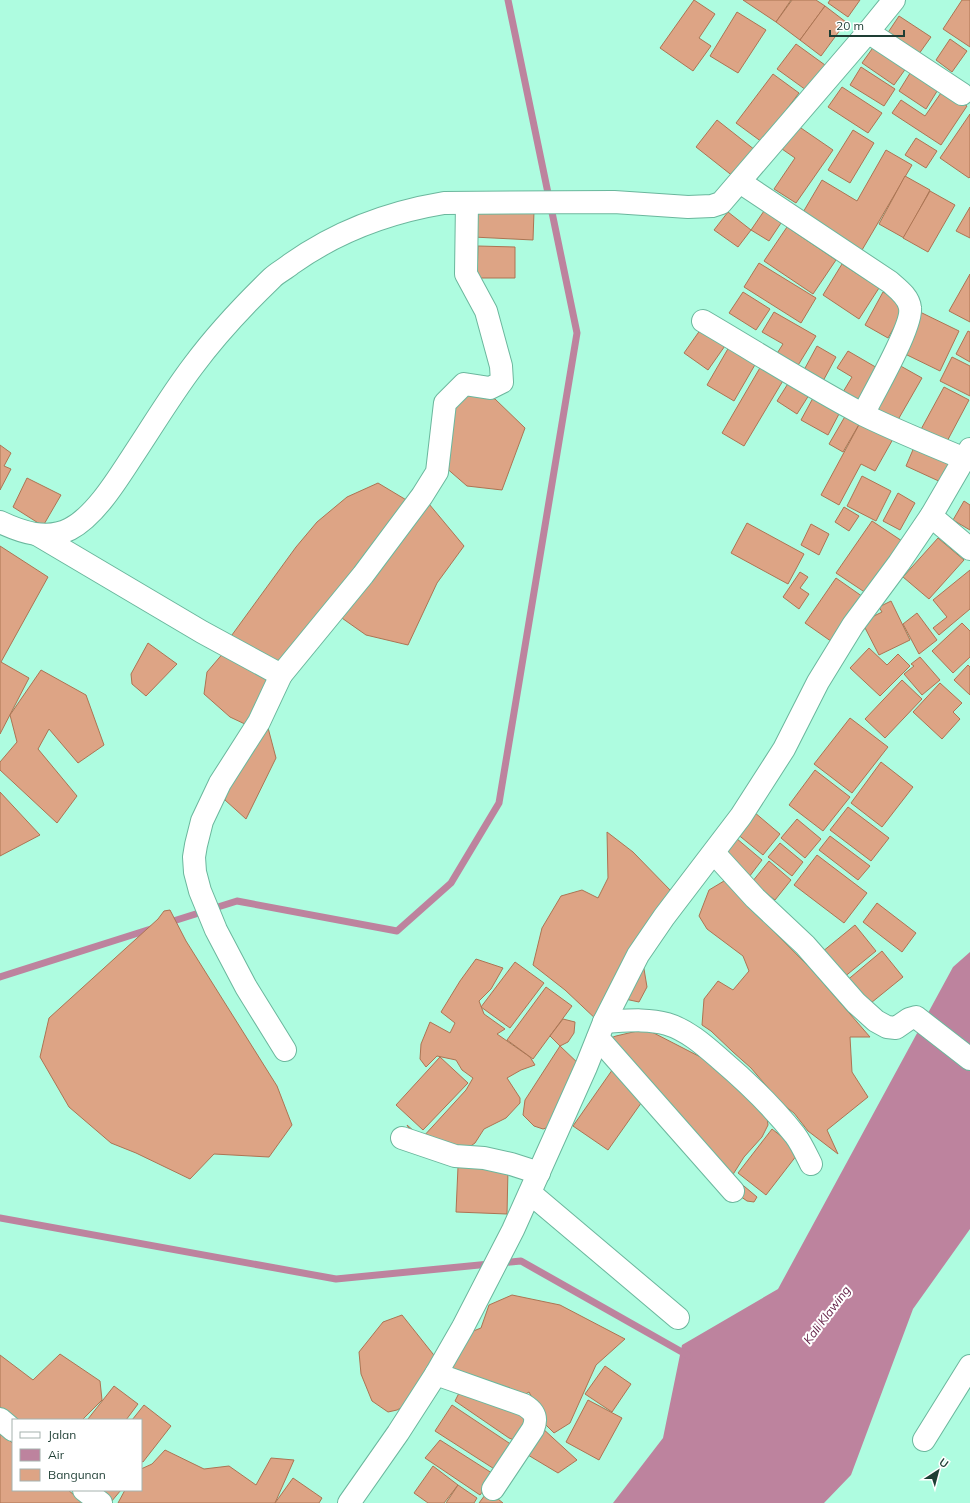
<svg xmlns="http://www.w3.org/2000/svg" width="970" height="1503" font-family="Mulish,sans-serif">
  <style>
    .water { fill: #bd839e }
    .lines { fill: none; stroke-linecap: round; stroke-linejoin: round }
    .stream { stroke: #bd839e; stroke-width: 7 }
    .building { fill: #dda485; stroke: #ac7453 }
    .minor-casing { stroke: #6bb79d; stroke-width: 24 }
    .tertiary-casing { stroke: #6bb79d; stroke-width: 24 }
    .minor { stroke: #fff; stroke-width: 22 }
    .tertiary { stroke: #fff; stroke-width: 22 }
    .labels { text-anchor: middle; stroke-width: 4; stroke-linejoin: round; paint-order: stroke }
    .water-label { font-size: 12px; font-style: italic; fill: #611b42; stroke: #fff }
  </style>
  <rect width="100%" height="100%" fill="#aefce0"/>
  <path class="water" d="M970,952V1229L913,1309L851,1475L824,1503H613L663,1438L682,1345L778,1289L953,967Z"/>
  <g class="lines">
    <g class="stream">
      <path d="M167,923L237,901L397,931L451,883L499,803L577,333L508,0"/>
      <path d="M0,977L154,928"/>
      <path d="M0,1218L336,1279L521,1261L689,1356"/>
    </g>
  </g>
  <g class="building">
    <path d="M694,0L715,14L699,38L711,46L693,71L660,48Z"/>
    <path d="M743,0H791L776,22Z"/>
    <path d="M792,0H816L825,6L800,40L776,22Z"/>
    <path d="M830,0H860L848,17L828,3Z"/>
    <path d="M962,0H970V47L943,29Z"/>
    <path d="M825,6L846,22L821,56L800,40Z"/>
    <path d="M737,12L766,30L738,73L710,56Z"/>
    <path d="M899,16L931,37L916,58L885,37Z"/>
    <path d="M950,39L967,51L952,72L936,60Z"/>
    <path d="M877,42L909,64L894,85L862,63Z"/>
    <path d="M796,44L825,65L806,90L777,69Z"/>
    <path d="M861,67L895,89L884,106L850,85Z"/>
    <path d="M912,70L939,88L926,109L899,91Z"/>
    <path d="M773,74L799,93L762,142L736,123Z"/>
    <path d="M842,87L882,113L868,133L828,107Z"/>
    <path d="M943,90L967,106L941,145L892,113L901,100L925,116Z"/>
    <path d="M970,114V177L969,178L940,158Z"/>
    <path d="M717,120L755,150L734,177L696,147Z"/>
    <path d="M798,126L833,150L796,203L774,189L795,158L782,149Z"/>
    <path d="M853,130L874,143L850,183L828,170Z"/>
    <path d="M916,138L937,151L926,168L905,155Z"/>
    <path d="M886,150L912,165L862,250L802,214L822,180L857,201Z"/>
    <path d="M905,176L930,190L904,238L879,224Z"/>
    <path d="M930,191L955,205L928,252L903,238Z"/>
    <path d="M970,207V238L956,231Z"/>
    <path d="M474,209L534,211L533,240L473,237Z"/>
    <path d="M764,211L781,223L769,241L751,230Z"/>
    <path d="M728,212L751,230L738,247L714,230Z"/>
    <path d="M787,227L836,260L813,294L764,261Z"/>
    <path d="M478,246L515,247V278H477Z"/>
    <path d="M759,263L816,298L801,323L744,287Z"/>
    <path d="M842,264L879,288L859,319L823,295Z"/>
    <path d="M970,274V322L949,311Z"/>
    <path d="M743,292L770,309L756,330L729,313Z"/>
    <path d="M883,292L907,305L888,338L865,325Z"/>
    <path d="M774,312L816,336L797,367L776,355L783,344L762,332Z"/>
    <path d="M920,312L959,331L940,371L901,352Z"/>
    <path d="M703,326L727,343L708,370L684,353Z"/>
    <path d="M968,331L970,332V362L956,354Z"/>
    <path d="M817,346L836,357L823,381L804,370Z"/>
    <path d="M729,347L756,363L734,401L707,385Z"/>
    <path d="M848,351L879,369L860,402L843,392L852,377L837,368Z"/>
    <path d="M952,357L970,366V396L940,381Z"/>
    <path d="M897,364L922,378L895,425L870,411Z"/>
    <path d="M761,366L784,379L744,446L722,433Z"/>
    <path d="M789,382L809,395L797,414L777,401Z"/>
    <path d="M944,387L969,400L944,447L919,433Z"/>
    <path d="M465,391L495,399L525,428L502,490L467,486L444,466L450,410Z"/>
    <path d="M813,398L840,412L828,435L801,420Z"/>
    <path d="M847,413L861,421L843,452L829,444Z"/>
    <path d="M861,421L893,439L875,471L861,464L839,505L821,495Z"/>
    <path d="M0,445L11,453L4,466L11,469L0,490Z"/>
    <path d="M915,445L952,462L943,483L906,466Z"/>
    <path d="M862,476L891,491L876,521L847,506Z"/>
    <path d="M27,478L61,495L43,526L13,507Z"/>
    <path d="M378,483L408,501L279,665L229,639L296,547L317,522L347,497Z"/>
    <path d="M898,493L915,503L900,530L883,521Z"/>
    <path d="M964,501L970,505V530L953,520Z"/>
    <path d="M429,504L464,546L437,583L408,645L366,635L339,616Z"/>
    <path d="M844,507L859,516L849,531L835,522Z"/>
    <path d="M872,521L902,541L866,593L836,573Z"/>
    <path d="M747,523L804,554L788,584L731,553Z"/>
    <path d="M811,524L829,534L819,555L801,545Z"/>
    <path d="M938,538L964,560L929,599L903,577Z"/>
    <path d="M0,546L48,577L1,662L29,678L0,734Z"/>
    <path d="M970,570V609L939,635L933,628L947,617L933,600Z"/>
    <path d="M800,572L808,577L800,588L809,594L799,609L783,597Z"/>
    <path d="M836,578L866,599L835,644L805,623Z"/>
    <path d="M891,601L910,640L879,655L862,622L882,612L879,607Z"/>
    <path d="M917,613L937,640L919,654L903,624Z"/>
    <path d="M962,623L970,631V657L953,673L932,651Z"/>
    <path d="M148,643L177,664L146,696L132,684L131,674Z"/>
    <path d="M869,648L887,665L898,654L910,666L880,696L850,668Z"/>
    <path d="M225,651L272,679L247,725L230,717L204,694L207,672Z"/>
    <path d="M920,657L940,680L922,695L904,674L914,666L911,664Z"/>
    <path d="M968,665L970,667V695L954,680Z"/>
    <path d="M41,670L86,695L104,745L78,763L49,729L38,749L77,796L57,823L0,770V762L17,742L10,715Z"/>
    <path d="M902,680L922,699L885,738L865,719Z"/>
    <path d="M940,683L962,703L953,712L960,719L942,739L913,712Z"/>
    <path d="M850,718L888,747L852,793L814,764Z"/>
    <path d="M267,724L276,758L246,819L225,800L231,777Z"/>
    <path d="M881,762L913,787L882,827L851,803Z"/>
    <path d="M815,770L850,797L823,831L789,805Z"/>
    <path d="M0,792L40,835L0,856Z"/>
    <path d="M848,807L889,838L871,861L830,830Z"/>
    <path d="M754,812L780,834L763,855L736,833Z"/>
    <path d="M797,819L821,839L805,858L781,838Z"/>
    <path d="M607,832L633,852L671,891L599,1022L565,990L533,965L542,928L561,896L582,890L598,898L608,878Z"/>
    <path d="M830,836L870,866L858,880L819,850Z"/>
    <path d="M736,838L762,860L749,877L723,855Z"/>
    <path d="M780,843L803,862L792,876L768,857Z"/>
    <path d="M817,855L867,893L844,923L794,885Z"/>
    <path d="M769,861L791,880L775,900L752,882Z"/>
    <path d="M724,881L811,969L870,1037H850L852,1072L868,1097L827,1130L838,1154L808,1131L794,1113L781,1103L751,1068L733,1052L711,1031L702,1025L704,999L718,981L733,990L749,971L743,956L707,929L699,916L709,890Z"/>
    <path d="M877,903L916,933L902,952L863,922Z"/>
    <path d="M170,910L186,941L277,1086L292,1125L269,1157L214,1154L190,1179L136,1153L111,1143L69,1107L40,1057L49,1018L158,919L164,911Z"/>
    <path d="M855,925L876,951L843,978L822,952Z"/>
    <path d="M882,951L903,977L866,1007L845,982Z"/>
    <path d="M476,959L503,968L491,989L479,1001L484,1014L505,1029L497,1034L530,1057L535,1065L521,1070L507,1078L520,1098V1103L506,1118L484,1129L475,1143L462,1152L417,1138L411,1132L407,1125L422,1138L466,1090L473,1078L462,1070L456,1060L437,1056L426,1067L420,1059L421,1044L430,1022L450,1033L455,1023L441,1012L460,981Z"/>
    <path d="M515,962L544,983L510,1028L481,1007Z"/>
    <path d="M643,963L647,987L639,1002L625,999Z"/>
    <path d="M546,987L572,1006L533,1059L507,1040Z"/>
    <path d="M563,1019L575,1022L574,1033L568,1042L560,1046L550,1036Z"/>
    <path d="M646,1029L716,1065L766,1110L768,1125L762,1137L744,1157L732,1176L757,1197L754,1202L747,1201L733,1191L605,1040L616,1036Z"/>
    <path d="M560,1046L582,1067L552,1126L543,1129L534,1126L523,1115L525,1100Z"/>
    <path d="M440,1057L468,1083L423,1130L396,1105Z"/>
    <path d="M615,1066L644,1099L608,1150L573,1126Z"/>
    <path d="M772,1129L800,1151L766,1195L738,1173Z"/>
    <path d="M458,1167L508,1169L507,1214L456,1212Z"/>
    <path d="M512,1295L560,1305L625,1339L596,1365L570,1423L554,1433L543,1422L540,1413L529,1392L519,1398L509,1387L504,1393L443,1372L463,1335L481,1328L489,1305Z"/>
    <path d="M402,1315L437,1359L414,1401L397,1410L388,1412L372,1401L361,1374L359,1352L383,1322Z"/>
    <path d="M60,1354L100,1381L102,1400L82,1420H16L0,1407V1355L33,1380Z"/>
    <path d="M605,1366L631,1384L612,1412L585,1394Z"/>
    <path d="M114,1386L138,1404L126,1420H89L88,1419Z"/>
    <path d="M460,1391L524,1410L525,1429L519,1442L509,1438L455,1401Z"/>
    <path d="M588,1400L622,1418L599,1460L566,1442Z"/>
    <path d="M144,1405L171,1426L143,1462L141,1461V1420H132Z"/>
    <path d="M452,1405L515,1447L499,1472L435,1431Z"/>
    <path d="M541,1427L577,1460L558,1473L528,1455Z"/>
    <path d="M0,1430L13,1444V1490H68L84,1503H0Z"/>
    <path d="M440,1440L495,1475L480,1495L425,1458Z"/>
    <path d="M165,1450L204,1469L229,1466L256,1485L271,1458L294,1460L275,1503H118L125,1490H141V1469L152,1464Z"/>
    <path d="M433,1466L458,1485L444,1503H428L414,1493Z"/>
    <path d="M293,1478L322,1498L319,1503H275Z"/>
    <path d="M458,1485L477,1498L474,1503H446Z"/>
    <path d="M97,1490H121L111,1502Z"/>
    <path d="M488,1491L503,1503H479Z"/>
  </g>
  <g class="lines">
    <g class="minor-casing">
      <g id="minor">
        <path d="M868,32L962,94"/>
        <path d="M740,182L890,282C898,289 909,297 910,308C913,325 873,395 863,414"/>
        <path d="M703,321C756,352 809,386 864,415C897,431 931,445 965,459"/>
        <path d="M931,516L970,549"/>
        <path d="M38,535L202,632L281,675L363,575L422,496L437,472L445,403L464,384L490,388L502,382L501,366L486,311L466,274L467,203"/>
        <path d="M281,675L259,722L220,783L202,821L196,845L194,857L195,872L200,891L216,930L246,987L285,1050"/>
        <path d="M714,853L755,898L805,945L856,1003L876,1021L887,1027L896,1028L909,1019L916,1017L970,1059"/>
        <path d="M604,1022C624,1021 647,1018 667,1024C687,1030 704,1045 720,1059C747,1082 773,1107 795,1135C801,1143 806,1154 811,1164"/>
        <path d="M598,1038L733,1191"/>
        <path d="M402,1138L455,1156L484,1158L511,1164L539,1173"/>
        <path d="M530,1193L678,1318"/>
        <path d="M436,1374L524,1405C534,1411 538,1417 533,1429L493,1489"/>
        <path d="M0,1419L13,1430"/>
        <path d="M924,1440L970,1366"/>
        <path d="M84,1490L101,1503"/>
        <path d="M349,1503L398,1433L436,1374L463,1327L513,1230L586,1067L604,1022L638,955L664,917L741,816L784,749L818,682L853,625L899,563L931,516L970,449"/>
      </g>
    </g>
    <g class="tertiary-casing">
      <path id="tertiary" d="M0,522C21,532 47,541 70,529C95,516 117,480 132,457C152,427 171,395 193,366C216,335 243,306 272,278C277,273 285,269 291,264C336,232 390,212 444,203L614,202L688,207L712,206L721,203L868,32L894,0"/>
    </g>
    <use href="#minor" class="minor"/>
    <use href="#tertiary" class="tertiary"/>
  </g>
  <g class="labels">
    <g class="water-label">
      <text transform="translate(827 1315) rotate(-53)" y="4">Kali Klawing</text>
    </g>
  </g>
  <rect x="12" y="1419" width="130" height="72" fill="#ffffff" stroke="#a5b2ae"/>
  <rect x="20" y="1432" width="20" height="6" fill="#ffffff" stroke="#a5b2ae"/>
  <text x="48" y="1439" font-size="12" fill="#1e3e34">Jalan</text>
  <rect x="20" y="1449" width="20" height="12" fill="#bd839e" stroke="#a5b2ae"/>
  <text x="48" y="1459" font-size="12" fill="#1e3e34">Air</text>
  <rect x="20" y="1469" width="20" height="12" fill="#dda485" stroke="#a5b2ae"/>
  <text x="48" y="1479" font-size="12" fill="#1e3e34">Bangunan</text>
  <g transform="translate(938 1471) rotate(36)" stroke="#ffffff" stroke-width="3" paint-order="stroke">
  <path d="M0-3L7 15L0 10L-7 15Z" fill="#1e3e34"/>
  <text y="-6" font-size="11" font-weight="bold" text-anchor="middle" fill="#1e3e34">U</text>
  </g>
  <path d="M830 30v6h74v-6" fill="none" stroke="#1e3e34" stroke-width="2"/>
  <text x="836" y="30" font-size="12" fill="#1e3e34" stroke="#ffffff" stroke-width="3" paint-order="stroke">20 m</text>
</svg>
